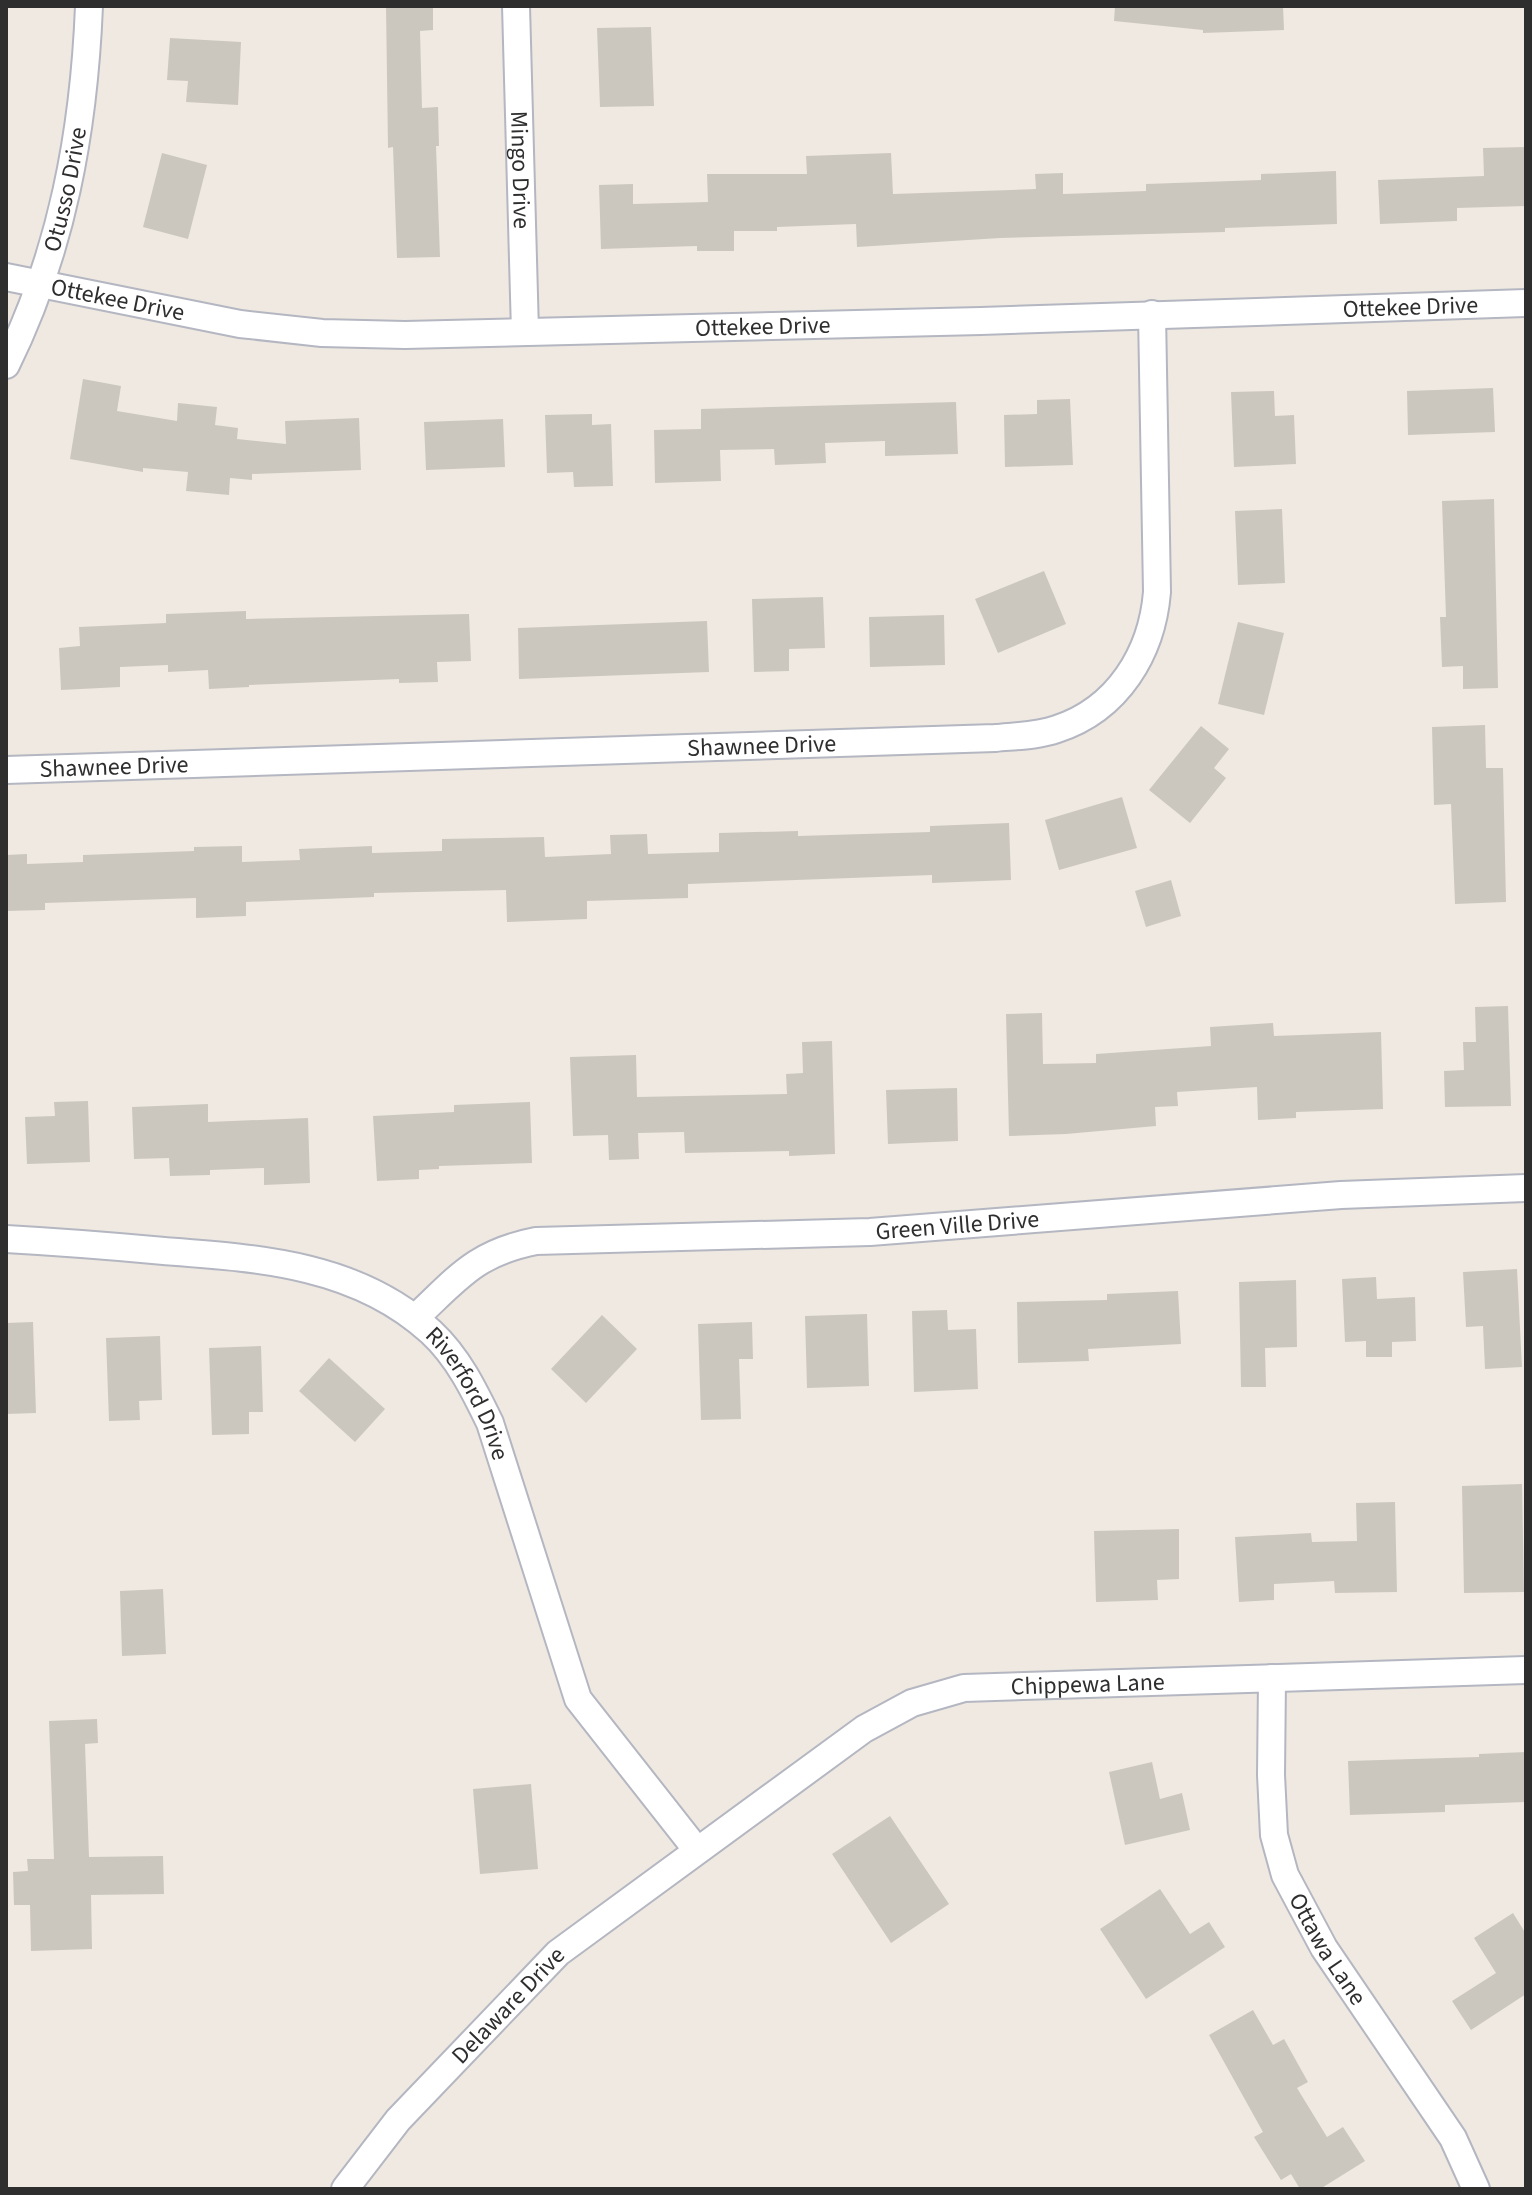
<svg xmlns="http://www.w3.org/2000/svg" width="1532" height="2195" font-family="'Source Sans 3',sans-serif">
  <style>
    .building { fill: #cbc7bf }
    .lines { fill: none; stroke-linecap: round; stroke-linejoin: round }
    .street-casing { stroke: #b4b7c1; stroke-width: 30 }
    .street { stroke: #fff; stroke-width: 26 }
    .labels { text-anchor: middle; stroke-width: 8; stroke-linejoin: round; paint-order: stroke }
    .street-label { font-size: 24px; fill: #2e2e2e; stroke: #fff }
  </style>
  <rect width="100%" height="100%" fill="#efe9e1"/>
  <g class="building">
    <path d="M386,6H433V30L420,31L422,108L438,107L439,146H436L440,257L397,258L393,147L388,148Z"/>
    <path d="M1115,6H1283L1284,30L1203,33V30L1114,21Z"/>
    <path d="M651,27L654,106L600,107L597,28Z"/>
    <path d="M170,38L241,42L238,105L186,102L188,81L167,80Z"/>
    <path d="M1526,147V206L1457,208V221L1380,224L1378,180L1484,176L1483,148Z"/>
    <path d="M162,153L207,165L188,239L143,227Z"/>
    <path d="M891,153L893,194L1036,189L1035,174L1063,173V194L1146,191V184L1261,180V174L1336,171L1337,224L1225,228V232L1000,238L857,247L856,224L777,227V231H734V251H697V246L601,249L599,185L633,184V204L708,202L707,174H807L806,156Z"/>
    <path d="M83,379L121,386L117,411L177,421L178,403L217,407L215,425L238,428L237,439L286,444L285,421L359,418L361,470L252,474V480L230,478L229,495L186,491L188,472L143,468V472L70,459Z"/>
    <path d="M1493,388L1495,432L1408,435L1407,391Z"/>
    <path d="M1274,391L1275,416L1294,415L1296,464L1234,467L1231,392Z"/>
    <path d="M1070,399L1073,465L1005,467L1004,415L1037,414V400Z"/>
    <path d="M956,402L958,454L885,456V441L825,443L826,463L775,465L774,449L720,450L721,481L655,483L654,430L701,429V409Z"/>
    <path d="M592,414V425L611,424L613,486L574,487L573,472L547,473L545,415Z"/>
    <path d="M503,419L505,467L426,470L424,422Z"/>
    <path d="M1494,499L1498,688L1463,689V666L1442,667L1440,617H1446L1442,501Z"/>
    <path d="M1282,509L1285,583L1238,585L1235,511Z"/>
    <path d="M1044,571L1066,624L998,653L975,599Z"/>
    <path d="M823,597L825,648L789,649V671L754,672L752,599Z"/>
    <path d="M246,611V619L469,614L471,661L437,662L438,682L399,683V679L249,685V687L209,689L208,670L168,672V665L120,667V687L61,690L59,648L80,646L79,627L166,623V614Z"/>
    <path d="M944,615L945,665L870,667L869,617Z"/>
    <path d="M707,621L709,672L519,679L518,628Z"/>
    <path d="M1238,622L1284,633L1264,715L1218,704Z"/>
    <path d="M1485,725L1486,768H1503L1506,902L1455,904L1451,804L1434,805L1432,727Z"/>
    <path d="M1201,726L1229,749L1214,768L1226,778L1190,823L1149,790Z"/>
    <path d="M1122,797L1137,848L1059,870L1045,820Z"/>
    <path d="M1009,823L1011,880L932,883V875L688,884V898L587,901V919L507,922L506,890L374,893V897L246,902V916L196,918V898L45,903V910L6,911V855L27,854V864L83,862V855L194,851V847L242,846V862L300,860L299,849L372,846V853L442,851V839L544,837L545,857L611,854L610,835L647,834L648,854L719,852V833L798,831V836L930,832V826Z"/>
    <path d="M1171,880L1181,916L1146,927L1135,891Z"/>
    <path d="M1508,1006L1511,1106L1445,1107L1444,1071L1464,1070L1463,1042H1476L1475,1007Z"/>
    <path d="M1042,1013L1043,1064L1096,1063V1054L1211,1046L1210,1027L1273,1023L1274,1036L1381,1032L1383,1109L1296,1112V1118L1258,1120L1257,1087L1177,1092L1178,1106L1155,1107L1156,1126L1066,1134L1009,1136L1006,1014Z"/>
    <path d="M832,1041L835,1154L789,1156V1151L685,1153L684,1132L638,1133L639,1159L609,1160L608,1135L573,1136L570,1057L636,1055L637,1097L787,1094L786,1074L803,1073L802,1042Z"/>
    <path d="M957,1088L958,1141L888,1144L886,1090Z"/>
    <path d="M88,1101L90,1162L27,1164L25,1117L55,1116L54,1102Z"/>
    <path d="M530,1102L532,1163L439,1166V1169L419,1170V1179L377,1181L373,1116L454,1112V1105Z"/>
    <path d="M208,1104V1122L308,1118L310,1183L264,1185V1168L210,1170V1175L170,1176L169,1158L134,1159L132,1107Z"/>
    <path d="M1517,1269L1522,1367L1485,1369L1483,1326L1466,1327L1463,1272Z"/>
    <path d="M1376,1277L1377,1299L1415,1297L1416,1341L1392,1342V1357H1366V1341L1345,1342L1342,1279Z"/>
    <path d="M1296,1280L1297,1347L1265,1348L1266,1387H1241L1239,1282Z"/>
    <path d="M1178,1291L1181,1344L1088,1349L1089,1361L1018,1363L1017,1302L1107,1300V1294Z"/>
    <path d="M947,1310L948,1330L976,1329L978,1389L914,1392L912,1311Z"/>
    <path d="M867,1314L869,1386L807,1388L805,1316Z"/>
    <path d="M602,1315L637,1349L586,1403L551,1369Z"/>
    <path d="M33,1322L36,1413L6,1414V1323Z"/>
    <path d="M752,1322L753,1359H739L741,1419L701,1420L698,1324Z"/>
    <path d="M160,1336L162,1400L139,1401L140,1420L109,1421L106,1338Z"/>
    <path d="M261,1346L263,1412H249V1434L212,1435L209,1348Z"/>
    <path d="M329,1358L385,1409L355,1442L299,1391Z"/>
    <path d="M1522,1484L1524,1592L1464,1593L1462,1486Z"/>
    <path d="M1395,1502L1397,1592L1335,1593L1334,1581L1274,1584V1600L1239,1602L1235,1537L1311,1533L1312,1542L1357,1541L1356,1503Z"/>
    <path d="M1179,1529V1579L1157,1580L1158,1600L1096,1602L1094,1531Z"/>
    <path d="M163,1589L166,1654L122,1656L120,1591Z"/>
    <path d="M97,1719L98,1743L85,1744L89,1857L163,1856L164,1894L91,1895L92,1949L31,1951L30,1905H14L13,1872L28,1871L27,1859H54L49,1721Z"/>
    <path d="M1526,1752V1802L1445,1805V1812L1350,1815L1348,1761L1479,1757V1754Z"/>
    <path d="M1152,1762L1160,1799L1182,1793L1190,1830L1125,1845L1109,1772Z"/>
    <path d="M531,1784L538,1869L480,1874L473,1789Z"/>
    <path d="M890,1816L949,1904L891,1943L832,1854Z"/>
    <path d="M1160,1889L1190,1934L1209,1922L1225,1947L1146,1999L1100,1929Z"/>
    <path d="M1513,1913L1526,1934V1994L1471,2030L1452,2001L1496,1973L1474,1938Z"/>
    <path d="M1253,2010L1273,2045L1284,2039L1308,2082L1297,2088L1327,2137L1343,2127L1365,2161L1320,2189H1300L1291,2174L1281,2180L1254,2137L1263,2132L1209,2035Z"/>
  </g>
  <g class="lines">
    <g class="street-casing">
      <g id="street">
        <path id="s1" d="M516,6L525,332"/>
        <path id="s2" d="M6,277L240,324L322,333L405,335L981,321L1526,303"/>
        <path id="s3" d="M6,365C62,252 84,131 89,6"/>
        <path id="s4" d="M6,770L995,738C1016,736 1037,736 1057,729C1118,709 1152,653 1157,592L1152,314"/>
        <path id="s5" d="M6,1239C59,1242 111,1246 164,1251C258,1258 357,1264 431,1332C458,1357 474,1390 490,1423L578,1699L696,1849"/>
        <path id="s6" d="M415,1318C458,1278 475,1253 536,1241L870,1232L1341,1195L1526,1188"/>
        <path id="s7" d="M1272,1678L1271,1775L1274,1835L1285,1875L1324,1948L1453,2138L1476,2189"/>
        <path id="s8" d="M345,2189L398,2120L558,1953L864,1729L912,1703L964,1688L1526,1670"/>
      </g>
    </g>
    <use href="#street" class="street"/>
  </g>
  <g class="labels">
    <g class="street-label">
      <text dy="8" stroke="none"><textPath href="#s1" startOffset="164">Mingo Drive</textPath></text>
      <text dy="8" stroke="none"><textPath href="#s3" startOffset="186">Otusso Drive</textPath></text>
      <text dy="8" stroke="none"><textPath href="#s2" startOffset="114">Ottekee Drive</textPath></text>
      <text dy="8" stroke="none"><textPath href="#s2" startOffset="1410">Ottekee Drive</textPath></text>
      <text dy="8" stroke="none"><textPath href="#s2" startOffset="762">Ottekee Drive</textPath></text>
      <text dy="8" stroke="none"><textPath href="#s4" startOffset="756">Shawnee Drive</textPath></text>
      <text dy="8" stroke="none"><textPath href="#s4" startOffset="108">Shawnee Drive</textPath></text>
      <text dy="8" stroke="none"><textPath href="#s6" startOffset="568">Green Ville Drive</textPath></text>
      <text dy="8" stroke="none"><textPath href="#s5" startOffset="516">Riverford Drive</textPath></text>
      <text dy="8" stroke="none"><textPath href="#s8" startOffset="930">Chippewa Lane</textPath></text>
      <text dy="8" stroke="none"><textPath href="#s7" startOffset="284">Ottawa Lane</textPath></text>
      <text dy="8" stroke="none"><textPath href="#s8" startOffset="246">Delaware Drive</textPath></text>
    </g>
  </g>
  <rect width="1532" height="2195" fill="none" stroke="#2e2e2e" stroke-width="16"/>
</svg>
